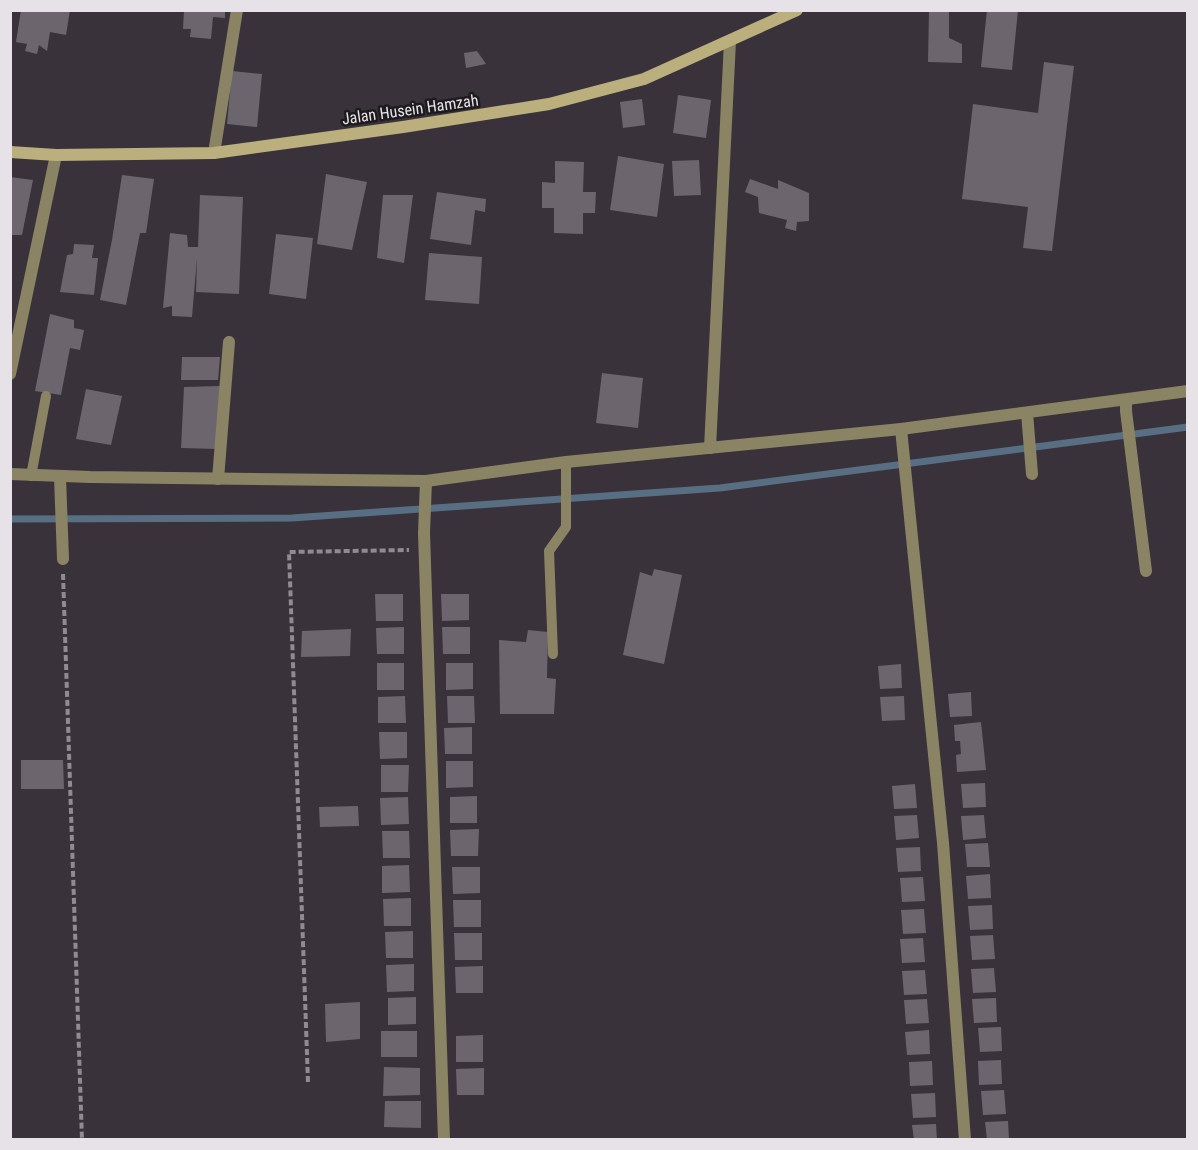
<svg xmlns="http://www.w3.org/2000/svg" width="1198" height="1150" font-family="'Roboto Condensed',sans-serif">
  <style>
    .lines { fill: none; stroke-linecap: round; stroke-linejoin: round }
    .stream { stroke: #586f83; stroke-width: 7 }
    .building { fill: #6c656e }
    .path { stroke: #908a92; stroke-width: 4; stroke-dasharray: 6 3; stroke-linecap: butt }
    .lane { stroke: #8b8464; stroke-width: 10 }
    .street { stroke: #8b8464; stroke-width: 12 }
    .secondary { stroke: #bbb07d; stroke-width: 12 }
    .labels { text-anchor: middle; stroke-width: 5; stroke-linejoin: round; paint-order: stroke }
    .street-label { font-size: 16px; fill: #e7e2e8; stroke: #1e1b1f }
  </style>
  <rect width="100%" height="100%" fill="#39323b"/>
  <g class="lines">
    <path class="stream" d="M10,519L292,518L720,488L1188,427"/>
  </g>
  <g class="building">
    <path d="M21,10H70L66,35L50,32L47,51L39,45L37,54L25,51L27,44L16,42Z"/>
    <path d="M184,10H225V18L213,17L211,39L190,37L191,29H183Z"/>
    <path d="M929,10H949V38L962,44V63L928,62Z"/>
    <path d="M987,10H1018L1012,70L981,67Z"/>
    <path d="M477,51L486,64L466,68L464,53Z"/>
    <path d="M1044,62L1074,66L1052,251L1023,248L1028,207L962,199L973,104L1038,113Z"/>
    <path d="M232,71L262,74L257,127L227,124Z"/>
    <path d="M678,95L711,100L706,138L673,133Z"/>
    <path d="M642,99L645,125L623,128L620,102Z"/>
    <path d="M618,156L664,164L657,217L610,210Z"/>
    <path d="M699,160L701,195L674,196L672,161Z"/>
    <path d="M555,161L584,162L583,192H596L595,213H583V234L554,233V208H542V182L555,183Z"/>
    <path d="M326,174L367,182L352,250L317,244Z"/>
    <path d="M122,175L154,179L146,233H140L126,305L100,300L112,240Z"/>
    <path d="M10,177L33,180L22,235H10Z"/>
    <path d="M750,179L778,189V180L809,193V221L797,222L796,231L785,228L787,220L759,213L758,197L745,192Z"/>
    <path d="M437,192L486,199L485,212L475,210L471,245L430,239Z"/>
    <path d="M200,195L243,197L239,294L196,292L197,258L192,317L172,316V306L163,308L170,233L187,235L188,247H198Z"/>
    <path d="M383,195H413L404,263L377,258Z"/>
    <path d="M276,234L313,238L306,299L269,294Z"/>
    <path d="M74,244L94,245L92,258H98L94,295L60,292L67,255L73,254Z"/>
    <path d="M429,253L482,257L479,304L425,300Z"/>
    <path d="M50,314L74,320V328L84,330L80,350L70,348L61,395L35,391Z"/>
    <path d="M182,357H220L218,380H181Z"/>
    <path d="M602,373L643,378L638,428L596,423Z"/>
    <path d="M220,386L216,449L181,448L184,387Z"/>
    <path d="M86,389L122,396L111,445L76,439Z"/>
    <path d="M654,569L682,575L664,664L623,655L640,572L652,576Z"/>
    <path d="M375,594H403V621H376Z"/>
    <path d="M441,594H469V620L442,621Z"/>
    <path d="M404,627V654H377L376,628Z"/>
    <path d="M442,627H470V654H443Z"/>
    <path d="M351,629L350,656L301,657L302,631Z"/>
    <path d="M528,630L548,632L547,678L556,679L554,714H500L499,640L526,642Z"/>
    <rect x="377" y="663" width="27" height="27"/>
    <path d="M446,663H473V689L446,690Z"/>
    <path d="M901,664L902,688L880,689L878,666Z"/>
    <path d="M971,692L972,716L950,717L948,694Z"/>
    <path d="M405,696L406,723H378V697Z"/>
    <path d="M447,696H474L475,723H448Z"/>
    <path d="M904,696L905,720L882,721L880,697Z"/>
    <path d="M981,722L986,770L957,772L956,755L961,754L960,741H955L954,725Z"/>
    <path d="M472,727V754H445L444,728Z"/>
    <path d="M379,732H407V758L380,759Z"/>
    <path d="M21,760H63L64,789H21Z"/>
    <path d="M446,761H473V787L446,788Z"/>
    <path d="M381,765H409L408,792H381Z"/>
    <path d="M985,783L986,807L963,808L961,784Z"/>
    <path d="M915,784L917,808L894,809L892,786Z"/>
    <path d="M477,796V823H450V797Z"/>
    <path d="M408,797L409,824L381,825L380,798Z"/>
    <path d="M358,806L359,826L320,827L319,807Z"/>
    <path d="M917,815L919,838L896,840L894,816Z"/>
    <path d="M984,815L986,838L963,840L961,816Z"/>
    <path d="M479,829L478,856H451L450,830Z"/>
    <path d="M382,831H409L410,858H383Z"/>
    <path d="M988,843L990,867H967L965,844Z"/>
    <path d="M920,847L921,871L898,872L896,848Z"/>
    <path d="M409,865L410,892L382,893V866Z"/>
    <path d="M452,867H480V893L453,894Z"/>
    <path d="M990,874L991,898L968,899L966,876Z"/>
    <path d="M923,877L925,901L902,902L900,878Z"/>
    <path d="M411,898V926H384L383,899Z"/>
    <path d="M453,900H481V927H454Z"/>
    <path d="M992,905L993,929L970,930L968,906Z"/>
    <path d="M924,909L926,933L903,934L901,910Z"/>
    <path d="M413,931V958H386L385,932Z"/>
    <path d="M454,933H482V960H455Z"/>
    <path d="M993,935L995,959L972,960L970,936Z"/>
    <path d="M923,938L925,962L902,963L900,939Z"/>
    <path d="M414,964V991L387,992L386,965Z"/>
    <path d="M483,966V993H456L455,967Z"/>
    <path d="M994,968L996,992L973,993L971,969Z"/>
    <path d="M925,970L927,994L904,995L902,971Z"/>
    <path d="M416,997V1024L388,1025V998Z"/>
    <path d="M996,998L997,1022L974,1023L972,999Z"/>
    <path d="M927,999L929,1023L906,1024L904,1000Z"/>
    <path d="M360,1002V1039L326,1042L325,1004Z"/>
    <path d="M1001,1027L1002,1051L980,1052L978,1028Z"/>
    <path d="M929,1030L930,1054L907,1055L905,1032Z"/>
    <rect x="381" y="1031" width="36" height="26"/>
    <path d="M483,1035V1062H456V1036Z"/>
    <path d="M1001,1060L1002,1084L979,1085L978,1061Z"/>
    <path d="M932,1061L933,1085L910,1086L909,1062Z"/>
    <path d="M384,1067L420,1068V1095L383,1096Z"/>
    <path d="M484,1068V1095H457L456,1069Z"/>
    <path d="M1004,1090L1006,1114L983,1115L981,1091Z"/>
    <path d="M935,1093L936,1117L913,1118L911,1094Z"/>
    <path d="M385,1101H421V1128L384,1127Z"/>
    <path d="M1008,1121L1009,1140H987L985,1122Z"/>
    <path d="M936,1124L937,1140H914L912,1125Z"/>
  </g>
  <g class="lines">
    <g class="path">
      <path d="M63,574L82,1140"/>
      <path d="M308,1082L289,552L409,550"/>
    </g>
    <g class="lane">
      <path d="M31,476L46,396"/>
      <path d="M553,654L549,551L566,527V462"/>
    </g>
    <g class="street">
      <path d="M214,153L237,10"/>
      <path d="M10,374L56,155"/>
      <path d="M1126,400V411L1146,571"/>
      <path d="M1027,413L1032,474"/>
      <path d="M901,429L943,843L965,1140"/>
      <path d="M710,448L730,41"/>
      <path d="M10,474L90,477L426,481L566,462L901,429L1188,391"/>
      <path d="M60,477L63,559"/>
      <path d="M218,479L229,342"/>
      <path d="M426,481L424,533L444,1140"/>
    </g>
    <path class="secondary" d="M10,152L56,155L214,153L403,127L549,104L644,79L797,10"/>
  </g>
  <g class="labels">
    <g class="street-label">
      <text transform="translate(410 109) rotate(-8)" y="6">Jalan Husein Hamzah</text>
    </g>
  </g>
  <rect width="1198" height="1150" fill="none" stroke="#e7e2e8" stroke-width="24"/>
</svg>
